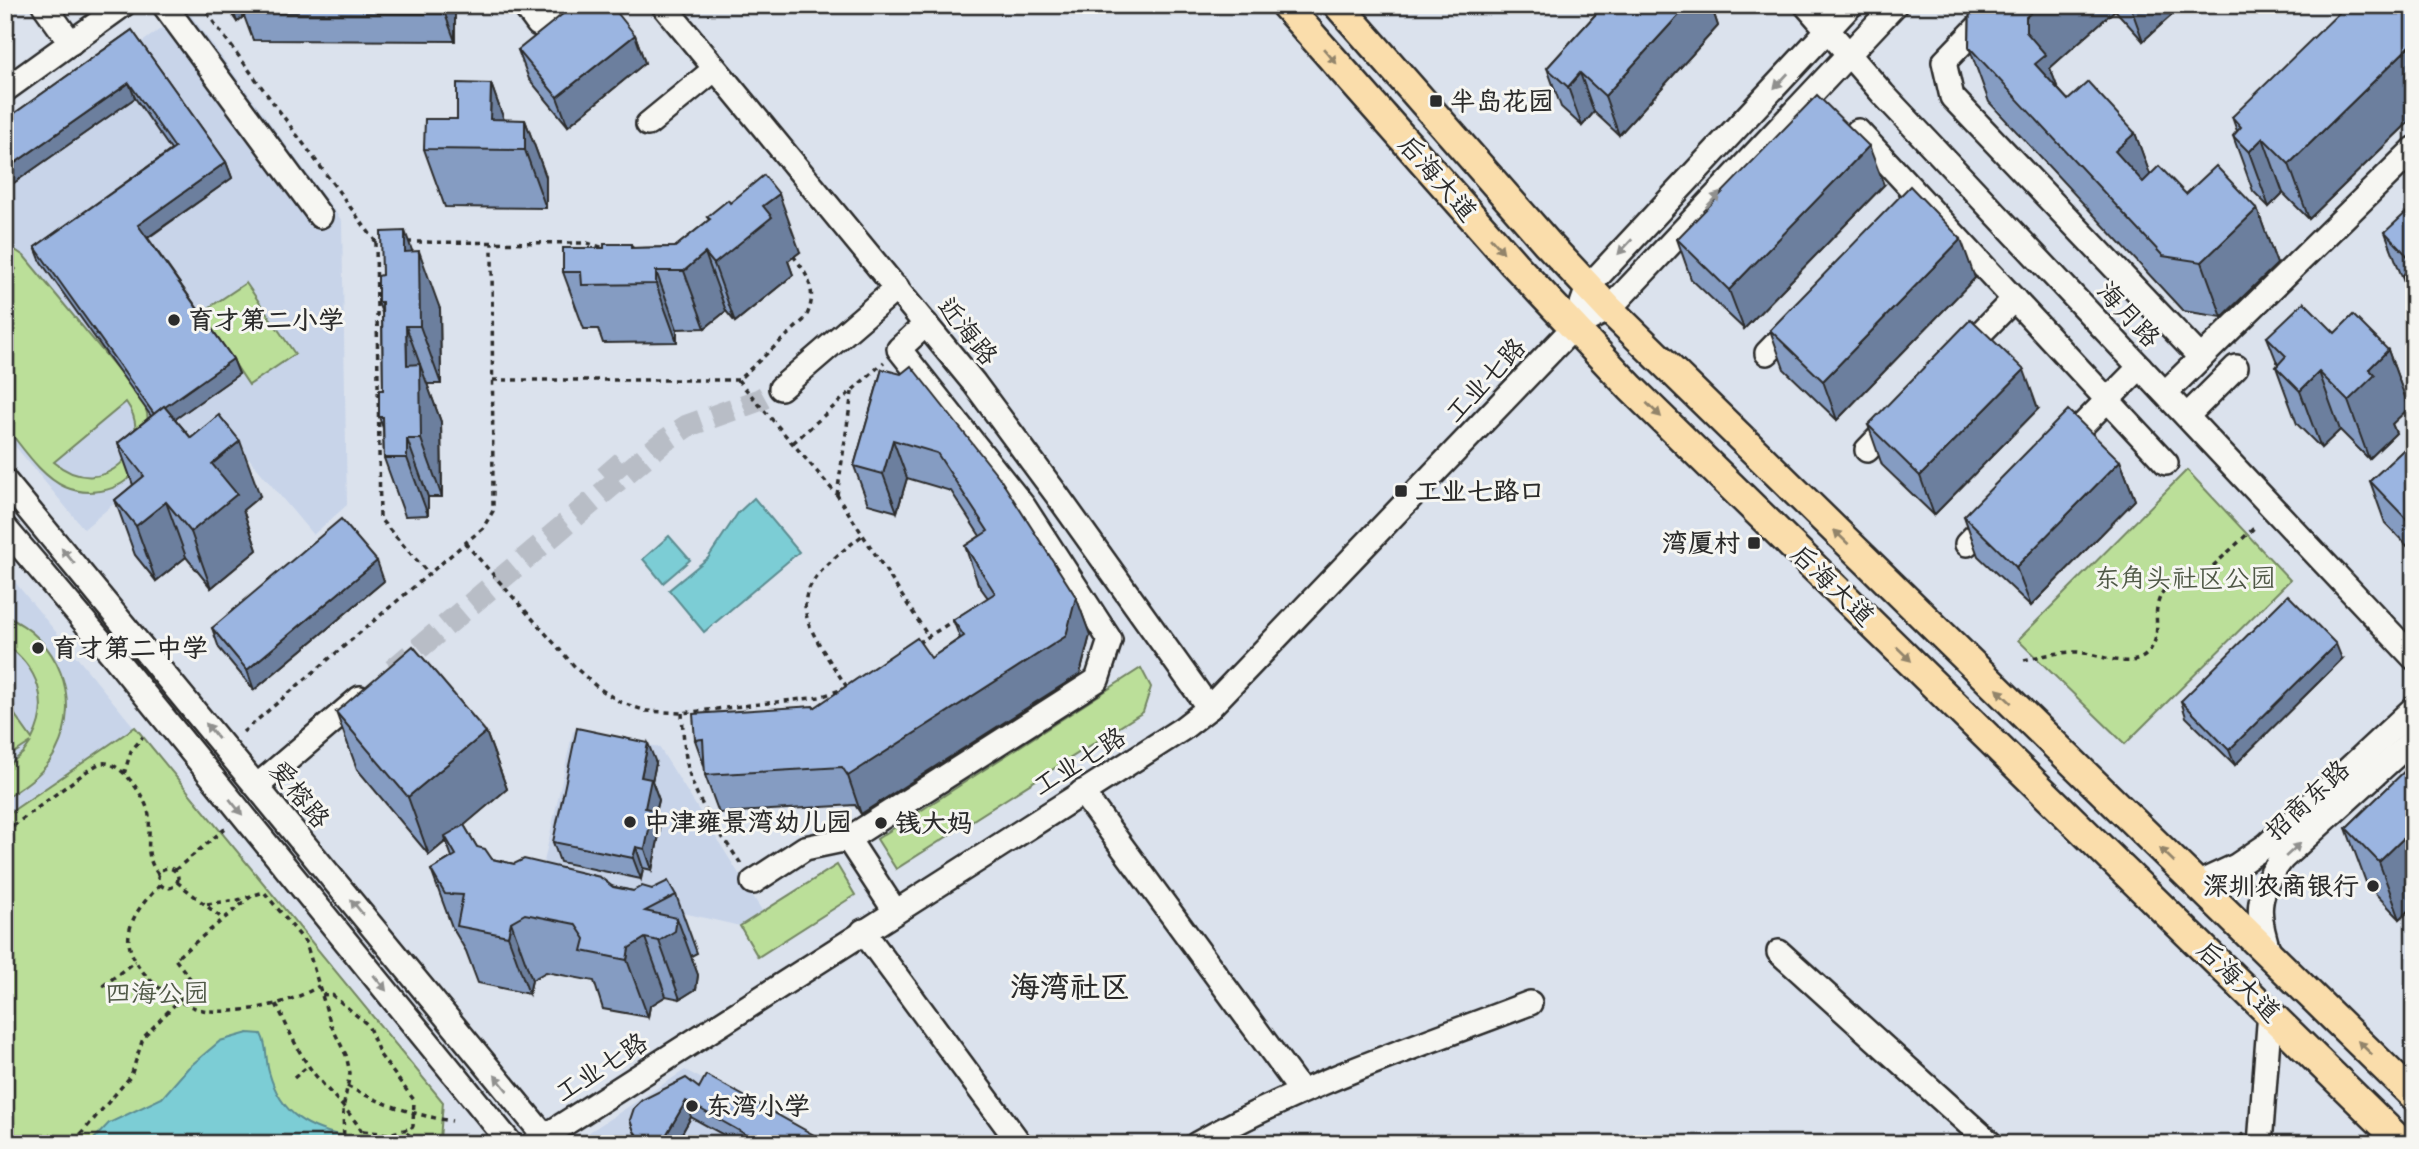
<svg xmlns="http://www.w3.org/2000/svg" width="2419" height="1149" font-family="'Gochi Hand','LXGW WenKai TC',sans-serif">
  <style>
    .built { fill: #c8d4e9 }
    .green { fill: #bbdf99; stroke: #738562; stroke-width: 2; fill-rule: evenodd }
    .water { fill: #7ccdd5; stroke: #5c8c91; stroke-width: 2 }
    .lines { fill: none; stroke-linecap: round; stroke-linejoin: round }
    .minor-tunnel { stroke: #b8bdc6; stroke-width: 23; stroke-dasharray: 23 11; stroke-linecap: butt }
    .minor-casing { stroke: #2b2b2b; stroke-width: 28 }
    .major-casing { stroke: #2b2b2b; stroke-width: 33 }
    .path { stroke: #2b2b2b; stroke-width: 3.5; stroke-dasharray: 5 5; stroke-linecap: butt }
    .minor { stroke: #f6f6f2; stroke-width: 23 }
    .major { stroke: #faddab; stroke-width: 28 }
    .wall { fill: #859cc2; stroke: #2b2b2b; stroke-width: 2 }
    .shaded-wall { fill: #6c7f9e; stroke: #2b2b2b; stroke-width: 2 }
    .building { fill: #9bb5e1; stroke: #2b2b2b; stroke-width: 2 }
    .oneway { fill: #92846b }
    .oneway2 { fill: #90908e }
    .poi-dot { fill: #2b2b2b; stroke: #f6f6f2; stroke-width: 2.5 }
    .labels { text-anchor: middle; stroke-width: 6; stroke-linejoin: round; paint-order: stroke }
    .poi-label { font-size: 26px; font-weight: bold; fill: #2b2b2b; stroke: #f6f6f2; text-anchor: start }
    .street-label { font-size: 26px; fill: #2b2b2b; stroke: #f6f6f2 }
    .park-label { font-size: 26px; fill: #4f5846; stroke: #f6f6f2 }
    .quarter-label { font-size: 30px; font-weight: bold; fill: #2b2b2b; stroke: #f6f6f2 }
  </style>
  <rect width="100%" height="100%" fill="#dbe2ed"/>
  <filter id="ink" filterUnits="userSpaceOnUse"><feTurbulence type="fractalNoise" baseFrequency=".0143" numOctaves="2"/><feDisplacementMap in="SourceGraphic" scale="14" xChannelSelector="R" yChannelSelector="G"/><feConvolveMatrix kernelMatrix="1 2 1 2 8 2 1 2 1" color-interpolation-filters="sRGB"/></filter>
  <g filter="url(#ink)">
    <g class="built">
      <path d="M187,10L342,221L347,505L313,535L215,418L84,529L5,434V140Z"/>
      <path d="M5,570L134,727L5,816Z"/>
      <path d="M573,731L659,747L763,912L740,926L540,880Z"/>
      <path d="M685,1070L826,1144H576L574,1142Z"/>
    </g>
    <g class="green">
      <path d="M5,243L24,256L140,396C152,418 148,424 142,447C140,455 138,466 134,472C119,493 86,496 65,487C40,476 22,446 5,426V279L16,269L5,261ZM126,402C158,445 103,504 54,462Z"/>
      <path d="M246,283L295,354L249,385L201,313Z"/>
      <path d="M2187,470L2290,580L2125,744L2018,640Z"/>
      <path d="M5,616C58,638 83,699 56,751C45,773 24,786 5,799V768L23,753L31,742L5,759V701L32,739C51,703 38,667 5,644Z"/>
      <path d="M1141,668L1151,687L1143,712L896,869L877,839Z"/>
      <path d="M135,727L443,1102L440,1139L435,1144H5V816Z"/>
      <path d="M837,865L855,895L758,957L740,926Z"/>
    </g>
    <g class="water">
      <path d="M754,498L799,552L704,632L669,590L708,558L738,513Z"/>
      <path d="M669,536L690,560L663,583L643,559Z"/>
      <path d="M248,1033L261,1034C268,1047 265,1058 269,1072C281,1116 309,1129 350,1138L353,1144H94V1139L109,1123L162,1098L188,1068L220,1041Z"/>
    </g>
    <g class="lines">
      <g class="minor-tunnel">
        <path d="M606,461L621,478"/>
        <path d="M393,670L663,442L687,426L759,400L781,388"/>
      </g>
      <g class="minor-casing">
        <g id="minor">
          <path d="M44,5L71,43"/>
          <path d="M164,5L320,216"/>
          <path d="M524,5L538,24L564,5"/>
          <path d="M663,5L974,383L1057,495L1209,708"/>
          <path d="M1806,5L1883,94L2414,658"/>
          <path d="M1999,5L1944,62L1952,97L2201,358"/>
          <path d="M5,90L123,5"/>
          <path d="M648,124L715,69"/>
          <path d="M1858,131L2166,463"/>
          <path d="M1574,327L1588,287L1851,5"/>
          <path d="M1962,352L2014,299"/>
          <path d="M1767,353L1797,322"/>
          <path d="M781,388L897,288"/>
          <path d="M2165,393L2414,149"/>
          <path d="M2187,416L2236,367"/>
          <path d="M2061,447L2140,367"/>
          <path d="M1867,450L1895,421"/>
          <path d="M5,481L551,1144"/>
          <path d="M5,528L111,653L511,1144"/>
          <path d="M1967,544L1993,517"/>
          <path d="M257,786L360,698"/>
          <path d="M1082,792L1301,1091"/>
          <path d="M848,839L895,911"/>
          <path d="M753,882L805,848L848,839L1097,680L1110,640L1024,507L899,349L926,324"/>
          <path d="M2197,884L2236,866L2267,845L2414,708"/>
          <path d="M863,931L1020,1144"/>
          <path d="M1779,952L1991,1144"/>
          <path d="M2270,955C2256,916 2255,893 2282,859L2414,739"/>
          <path d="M533,1144L1182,729L1209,708L1574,327L1609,309L1895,5"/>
          <path d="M1197,1144C1302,1084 1418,1046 1530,1003"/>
          <path d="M2260,1144L2270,1011"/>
        </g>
      </g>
      <g class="major-casing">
        <g id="major">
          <path d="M1285,5L1514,264L1631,388L2403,1144"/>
          <path d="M1338,5L1547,243L1609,309L2414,1096"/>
        </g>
      </g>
      <g class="path">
        <path d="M201,5L376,242H385"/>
        <path d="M376,242L380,519L429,574"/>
        <path d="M407,242L587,243L608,249"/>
        <path d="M493,380H738L805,319C818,295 810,277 794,257"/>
        <path d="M738,380L837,495L928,636"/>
        <path d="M793,443L884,362"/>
        <path d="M837,495L852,392"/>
        <path d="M465,543L577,669L597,687L620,702L646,711L682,713L820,697L846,688"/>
        <path d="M918,643L956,619"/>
        <path d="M2024,660C2041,656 2059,652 2077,652C2100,653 2137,675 2152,647C2163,628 2149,612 2164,590L2200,578L2254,528"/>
        <path d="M847,687C795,609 782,596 863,535"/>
        <path d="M682,713C683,731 684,750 688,768C696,803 721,834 741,864"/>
        <path d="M243,732L483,528L493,511L492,243"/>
        <path d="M124,774L131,751L143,737"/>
        <path d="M5,832L87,771C91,769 97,764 102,763C121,760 148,800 149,816C151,839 143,854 158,874"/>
        <circle cx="168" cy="878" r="10"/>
        <path d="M175,870L227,827"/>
        <path d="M177,882L223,919"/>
        <path d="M160,885C147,899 132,913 129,934C124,969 179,1010 211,1011C247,1013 289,1004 319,986"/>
        <path d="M207,904L238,900L264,892L306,943L331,1025L346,1055L350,1073L343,1109L344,1144"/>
        <path d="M103,986L135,961"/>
        <path d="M322,995L331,994L368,1025L380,1055L414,1100L413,1126L402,1144"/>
        <path d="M276,1004C286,1023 294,1044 306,1062C324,1091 356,1113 368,1144"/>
        <path d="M294,1078L308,1066"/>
        <path d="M347,1086C381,1104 414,1115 452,1121"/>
        <path d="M363,1131L388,1134L412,1128"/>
        <path d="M77,1144L80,1135L131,1076L143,1038L178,1001L196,986L175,959L254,894"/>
      </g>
      <use href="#minor" class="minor"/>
      <use href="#major" class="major"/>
    </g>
    <g class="wall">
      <path d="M225,5H463L455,11V41L253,40L244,16L237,22Z"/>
      <path d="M1604,5H1711L1718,26L1619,135L1594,112L1582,126L1561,107L1547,68Z"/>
      <path d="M1970,5H2183L2143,41L2115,10L2050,68L2058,89L2068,100L2135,133L2150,175L2186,194L2257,209L2277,264L2222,317L2183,311L1989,102L1969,47Z"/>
      <path d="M2414,5V117L2309,219L2283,193L2269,207L2253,191L2233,136L2237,131L2232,117Z"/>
      <path d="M132,30L226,162L232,178L148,238L233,359L239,374L175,419L191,438L260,496L243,510L257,550L211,588L186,557L156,581L135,555L115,500L133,485L118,443L151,416L41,262L35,247L171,150L135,98L8,187L13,200L5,205V120Z"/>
      <path d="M635,35L645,63L568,126L529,79L518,50Z"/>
      <path d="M491,84L504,120H525L546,177V208L445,207L424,149L457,119Z"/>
      <path d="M1884,185L1744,329L1691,279L1677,239Z"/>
      <path d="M730,203L800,252L788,261L793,275L735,322L726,311L705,328L677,329V342L603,343L598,329H584L563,272L604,248L631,244L633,248L675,247L709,220L707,217Z"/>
      <path d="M2414,211V309L2385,232Z"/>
      <path d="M412,251L440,309L441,384H427L441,422L442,497H428V515L405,516L384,458L383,428L379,417L383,390L382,313L378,302L382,275Z"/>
      <path d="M1975,278L1837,420L1784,369L1770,330Z"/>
      <path d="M2335,333L2388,350L2409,408L2392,424L2396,433L2369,459L2340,430L2321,448L2297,424L2276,367L2278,365L2267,337Z"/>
      <path d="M882,369L1076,597L1090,635L1080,674L861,814L855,805L719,813L705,775V768L695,740L814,708L931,658L960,638L953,620L988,598L978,584L965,546L980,536L951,491L907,478L897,512L868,504L854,466Z"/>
      <path d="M2038,409L1934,515L1882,465L1868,425Z"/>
      <path d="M2414,440V553L2385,523L2370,481Z"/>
      <path d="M2120,461L2135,500L2031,606L1978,556L1964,516Z"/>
      <path d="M384,581L254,690L219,648L212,628Z"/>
      <path d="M2342,659L2235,765L2186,717L2181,701Z"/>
      <path d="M336,712L486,732L507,789L464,825L477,847L492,859L633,891L676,895L697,953L691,956L698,975L696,989L680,999L666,996L650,1006L648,1017L603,1009L594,981L546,972L532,980L529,994L478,983L466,951L452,927L431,870L452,857L446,841L429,855L357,769Z"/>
      <path d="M2414,762V906L2400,919L2367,885L2346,828Z"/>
      <path d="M656,763L652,781L659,800L655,816L660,830L652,870L643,868L641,879L560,862L553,842Z"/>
      <path d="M699,1088L830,1144H740L691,1117L676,1144H639L630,1120Z"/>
    </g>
    <g class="shaded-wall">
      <path d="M231,5H251L243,13L244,16L237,22Z"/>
      <path d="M445,5H463L455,11V41L445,14Z"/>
      <path d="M1503,5H1510L1505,10Z"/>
      <path d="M1688,5H1711L1718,26L1619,135L1605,96Z"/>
      <path d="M2039,5H2113L2115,10L2050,68L2066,110L2035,64L2026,32V17Z"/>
      <path d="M2130,5H2183L2143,41Z"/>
      <path d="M5,17L10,30L5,34Z"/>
      <path d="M635,35L645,63L568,126L557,97Z"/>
      <path d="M2414,42V117L2309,219L2289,164Z"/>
      <path d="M1580,73L1594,112L1582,126L1568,87Z"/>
      <path d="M129,83L135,98L8,187L13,200L5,205V170Z"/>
      <path d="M491,84L512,142L490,119Z"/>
      <path d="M525,120L546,177V208L525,150Z"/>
      <path d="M2135,133L2155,188L2135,206L2115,151Z"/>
      <path d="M2263,138L2283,193L2269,207L2249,152Z"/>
      <path d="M1869,146L1884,185L1744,329L1729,290Z"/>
      <path d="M226,162L232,178L144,240L138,225Z"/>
      <path d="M779,194L800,252L788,261L793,275L735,322L714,264L763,206Z"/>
      <path d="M2257,209L2277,264L2222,317L2202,262Z"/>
      <path d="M405,231L419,270V251L440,309L441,384L420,326L405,252Z"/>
      <path d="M1961,239L1975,278L1837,420L1823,381Z"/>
      <path d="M705,253L726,311L705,328L684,271Z"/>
      <path d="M656,271L677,329V342L656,284Z"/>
      <path d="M406,326L441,422L442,497L421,439L407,365Z"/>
      <path d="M2388,350L2409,408L2392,424L2396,433L2369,459L2348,401L2369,369Z"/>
      <path d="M233,359L239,374L160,430L154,414Z"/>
      <path d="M2024,370L2038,409L1934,515L1920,476Z"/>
      <path d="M2319,372L2340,430L2321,448L2300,391Z"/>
      <path d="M407,439L428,497V515L407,458Z"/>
      <path d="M893,440L907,478L897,512L883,474Z"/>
      <path d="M240,441L260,496L243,510L257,550L211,588L191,532L212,464Z"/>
      <path d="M2120,461L2135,500L2031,606L2016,567Z"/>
      <path d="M166,502L186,557L156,581L136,526Z"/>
      <path d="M377,561L384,581L254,690L247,670Z"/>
      <path d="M1076,597L1090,635L1080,674L861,814L848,776Z"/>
      <path d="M2336,644L2342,659L2235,765L2229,750Z"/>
      <path d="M486,732L507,789L447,840L445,836L446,841L429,855L408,797Z"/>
      <path d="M648,743L656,763L652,781L659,800L655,816L660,830L652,870L645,849L641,777Z"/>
      <path d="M2414,828V906L2400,919L2379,862Z"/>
      <path d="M636,847L643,868L641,879L633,858Z"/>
      <path d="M677,918L698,975L696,989L680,999L659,941Z"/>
      <path d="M511,922L532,980L529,994L508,936Z"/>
      <path d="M645,938L666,996L650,1006L648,1017L627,960L629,948Z"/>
      <path d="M686,1101L691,1117L676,1144H661Z"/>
    </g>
    <g class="building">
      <path d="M243,5H445V14L243,13Z"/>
      <path d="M574,5H611L635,35L557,97L518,50Z"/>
      <path d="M1604,5H1688L1605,96L1580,73L1568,87L1547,68Z"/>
      <path d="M1970,5H2039L2026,17V32L2046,55L2035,64L2068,100L2088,82L2135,133L2115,151L2143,182L2159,166L2186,194L2216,166L2257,209L2202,262L2163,256L1969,47Z"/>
      <path d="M2347,5H2414V42L2289,164L2263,138L2249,152L2233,136L2241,127L2232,117Z"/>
      <path d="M132,30L226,162L138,225L233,359L165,407L164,406L154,414L35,247L175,148L129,83L5,170V120Z"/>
      <path d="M457,83L491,84L490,119L525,120V150L424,149L425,119H457Z"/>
      <path d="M1817,95L1869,146L1729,290L1677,239Z"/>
      <path d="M764,175L779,194L763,206L772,217L714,264L705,253L684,271H656V284L582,285L581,272H563V248H604V244H631V248L675,247L710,219L707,217L728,200L730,203Z"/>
      <path d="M1910,186L1961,239L1823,381L1770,330Z"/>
      <path d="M2411,208L2414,211V263L2385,232Z"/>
      <path d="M405,231V252L419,251L420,326H406L407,365L420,364L421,439H407V458H384L383,417H379V390H383L382,302H378V276L382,275L381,232Z"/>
      <path d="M2414,264V288L2402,276Z"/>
      <path d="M2304,302L2335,333L2353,315L2388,350L2369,369L2375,375L2348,401L2319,372L2300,391L2276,367L2286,356L2267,337Z"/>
      <path d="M1971,319L2024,370L1920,476L1868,425Z"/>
      <path d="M911,366L999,477L1076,597L1066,636L848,776L842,767L705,775L703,739L695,740L693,714L813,706L814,708L917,638L931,658L964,636L953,620L995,593L965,546L988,531L937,453L893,440L883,474L854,466L882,369L901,374Z"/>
      <path d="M164,406L191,438L219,415L240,441L212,464L237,494L191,532L166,502L136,526L115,500L144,476L118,443Z"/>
      <path d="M2068,410L2120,461L2016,567L1964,516Z"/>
      <path d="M2414,440V524H2411L2370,481Z"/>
      <path d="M341,519L377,561L247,670L212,628Z"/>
      <path d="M2288,595L2336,644L2229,750L2181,701Z"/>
      <path d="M413,646L486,732L408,797L336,712Z"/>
      <path d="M577,728L648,743L641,777L651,779L645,808L653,810L645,849L636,847L633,858L553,842Z"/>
      <path d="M2414,762V828L2379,862L2346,828Z"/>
      <path d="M464,825L477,847L485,849L492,859L514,864L524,859L600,877L613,887L633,891L642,886L652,889L668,881L676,895L645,911L677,918L675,931L659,941L645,938L629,948L627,960L582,951L585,939L575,924L525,914L511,922L508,936L457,926L463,895L445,894L431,870L456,855L445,836Z"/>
      <path d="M706,1075L830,1144H763L686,1101L661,1144H646L641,1140L634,1131L630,1120L634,1108L642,1100L686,1078L699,1088Z"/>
      <path d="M2242,1134L2247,1140L2257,1142L2259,1144H2232Z"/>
    </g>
    <defs><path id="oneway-solid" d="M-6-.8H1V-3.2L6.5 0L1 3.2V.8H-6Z" transform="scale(1.75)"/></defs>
    <g class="oneway">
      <use href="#oneway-solid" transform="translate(1330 56) rotate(49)"/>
      <use href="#oneway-solid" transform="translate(1497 245) rotate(49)"/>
      <use href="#oneway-solid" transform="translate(1654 410) rotate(44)"/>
      <use href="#oneway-solid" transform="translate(1841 537) rotate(-136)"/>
      <use href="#oneway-solid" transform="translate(1904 654) rotate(44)"/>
      <use href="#oneway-solid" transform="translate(2004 696) rotate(-136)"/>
      <use href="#oneway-solid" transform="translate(2167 855) rotate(-136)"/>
      <use href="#oneway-solid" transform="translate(2365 1048) rotate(-136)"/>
    </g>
    <g class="oneway2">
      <use href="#oneway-solid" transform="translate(1781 81) rotate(133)"/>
      <use href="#oneway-solid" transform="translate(1713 200) rotate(-47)"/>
      <use href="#oneway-solid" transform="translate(1625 247) rotate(133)"/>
      <use href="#oneway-solid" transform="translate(68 556) rotate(-130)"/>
      <use href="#oneway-solid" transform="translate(212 731) rotate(-129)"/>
      <use href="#oneway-solid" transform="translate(236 807) rotate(51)"/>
      <use href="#oneway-solid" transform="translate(2293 850) rotate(-42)"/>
      <use href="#oneway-solid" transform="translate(357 907) rotate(-129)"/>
      <use href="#oneway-solid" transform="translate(380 983) rotate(51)"/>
      <use href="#oneway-solid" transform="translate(501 1083) rotate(-129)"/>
    </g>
  </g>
  <g class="poi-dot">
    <rect x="1429" y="94" width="14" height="14" rx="3.5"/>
    <circle cx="174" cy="320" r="7"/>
    <rect x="1394" y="484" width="14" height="14" rx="3.5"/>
    <rect x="1747" y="536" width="14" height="14" rx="3.5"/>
    <circle cx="38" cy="648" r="7"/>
    <circle cx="630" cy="822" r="7"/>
    <circle cx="881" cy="823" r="7"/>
    <circle cx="2373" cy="886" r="7"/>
    <circle cx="692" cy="1106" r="7"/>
  </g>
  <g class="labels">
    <g class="poi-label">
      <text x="1450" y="110">半岛花园</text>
      <text x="188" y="329">育才第二小学</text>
      <text x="1415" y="500">工业七路口</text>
      <text x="1740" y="552" text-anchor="end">湾厦村</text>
      <text x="52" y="657">育才第二中学</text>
      <text x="644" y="831">中津雍景湾幼儿园</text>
      <text x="895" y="832">钱大妈</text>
      <text x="2359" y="895" text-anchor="end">深圳农商银行</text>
      <text x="706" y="1115">东湾小学</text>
    </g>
    <g class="street-label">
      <text transform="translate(1438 178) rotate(49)" y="9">后海大道</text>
      <text transform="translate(2129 314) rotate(47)" y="9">海月路</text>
      <text transform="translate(968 331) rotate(51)" y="9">近海路</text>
      <text transform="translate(1485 380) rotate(-47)" y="9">工业七路</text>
      <text transform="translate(1833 585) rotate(44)" y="9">后海大道</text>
      <text transform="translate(1079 761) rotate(-32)" y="9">工业七路</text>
      <text transform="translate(300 794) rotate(51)" y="9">爱榕路</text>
      <text transform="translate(2307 800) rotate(-43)" y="9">招商东路</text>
      <text transform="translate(2239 981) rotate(44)" y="9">后海大道</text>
      <text transform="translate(601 1067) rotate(-33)" y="9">工业七路</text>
    </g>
    <g class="park-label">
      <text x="2185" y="587">东角头社区公园</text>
      <text x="157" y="1002">四海公园</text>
    </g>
    <g class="quarter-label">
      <text x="1070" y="997">海湾社区</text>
    </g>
  </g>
  <rect width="2419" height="1149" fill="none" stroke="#f6f6f2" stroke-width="28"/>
  <rect x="14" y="14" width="2391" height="1121" fill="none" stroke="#2b2b2b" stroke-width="2.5" filter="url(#ink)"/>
</svg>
